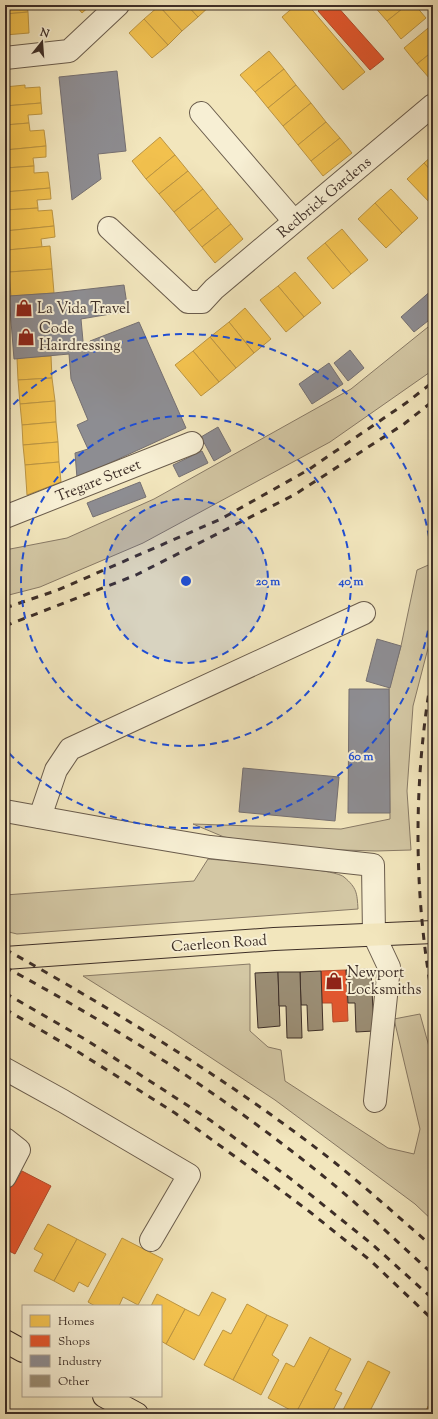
<svg xmlns="http://www.w3.org/2000/svg" width="438" height="1419" font-family="'Sorts Mill Goudy',serif">
  <style>
    .green { fill: #d3c7a4; stroke: #887a66 }
    .homes { fill: #f2c14e; stroke: #bc9542 }
    .shops { fill: #e4572e; stroke: #b24b2c }
    .industry { fill: #8d8d92; stroke: #757072 }
    .building { fill: #9b8e75; stroke: #3d2e27 }
    .lines { fill: none; stroke-linecap: round; stroke-linejoin: round }
    .minor-casing { stroke: #6a5c4c; stroke-width: 24 }
    .major-casing { stroke: #3d2e27; stroke-width: 24 }
    .minor { stroke: #f7efd4; stroke-width: 22 }
    .major { stroke: #f2e6bd; stroke-width: 22 }
    .rail { stroke: #3d2e27; stroke-width: 3; stroke-dasharray: 7 7; stroke-linecap: butt }
    .ring { fill: none; stroke: #1d4ed8; stroke-width: 2; stroke-dasharray: 7 5 }
    .labels { text-anchor: middle; stroke-width: 4; stroke-linejoin: round; paint-order: stroke }
    .street-label { font-size: 15px; fill: #3d2e27; stroke: #f7efd4 }
    .poi-label { font-size: 15px; fill: #3d2e27; stroke: #f7efd4; text-anchor: start }
    .centre { fill: #1d4ed8; stroke: #f7efd4; stroke-width: 2 }
    .ring-label { font-size: 12px; text-anchor: middle; font-weight: bold; fill: #1d4ed8; stroke: #f7efd4; stroke-width: 4; stroke-linejoin: round; paint-order: stroke }
  </style>
  <rect width="100%" height="100%" fill="#f2e6bd"/>
  <filter id="stains"><feTurbulence type="fractalNoise" baseFrequency=".005" numOctaves="4"/><feColorMatrix values="0 0 0 0 .2 0 0 0 0 .09 0 0 0 0 .02 0 0 0 .5 -.17"/></filter>
  <radialGradient id="worn" r=".72"><stop offset=".6" stop-color="#630" stop-opacity="0"/><stop offset="1" stop-color="#630" stop-opacity=".3"/></radialGradient>
  <g class="green">
    <path d="M433,323V370L330,442L143,543L40,587L5,596V550L67,538L154,499L351,389Z"/>
    <path d="M433,563V629L413,706L407,791L411,850L376,851L311,849L258,843L224,837L193,824L341,829L390,819L389,689L401,646L417,570Z"/>
    <path d="M208,859C229,861 334,868 344,877C357,888 357,893 358,909L17,934L5,931V895L194,881Z"/>
    <path d="M250,964V1031L268,1047L281,1050L285,1081L388,1148L414,1154L420,1129L394,1019L420,1014L433,1061V1221L415,1204L275,1100L169,1030L83,976Z"/>
  </g>
  <g class="homes">
    <path d="M5,5H27L28,12L5,14Z"/>
    <path d="M75,5H91L82,13Z"/>
    <path d="M160,5H187L198,17L182,31L159,6Z"/>
    <path d="M187,5H211L198,17Z"/>
    <path d="M296,5H308L365,72L343,90L282,17Z"/>
    <path d="M373,5H407L387,21Z"/>
    <path d="M407,5H415L426,18L401,39L387,21Z"/>
    <path d="M159,6L182,31L168,45L144,19Z"/>
    <path d="M28,12L29,33L5,35V14Z"/>
    <path d="M144,19L168,45L152,58L129,33Z"/>
    <path d="M433,24V51L417,64L404,48Z"/>
    <path d="M269,51L284,69L255,92L240,75Z"/>
    <path d="M433,51V77L430,79L417,64Z"/>
    <path d="M284,69L296,85L268,108L255,92Z"/>
    <path d="M25,85V88L40,87L41,103L5,106V87Z"/>
    <path d="M296,85L311,103L283,126L268,108Z"/>
    <path d="M41,103L42,114L28,115L29,123L5,125V106Z"/>
    <path d="M311,103L326,122L298,145L283,126Z"/>
    <path d="M326,122L340,138L311,161L298,145Z"/>
    <path d="M29,123L30,131L44,130L46,146L5,150V125Z"/>
    <path d="M160,137L175,155L146,179L132,161Z"/>
    <path d="M340,138L352,153L323,176L311,161Z"/>
    <path d="M46,146V157L33,158L34,166L5,168V150Z"/>
    <path d="M175,155L188,171L159,194L146,179Z"/>
    <path d="M433,155V173L424,163Z"/>
    <path d="M424,163L433,173V206L407,179Z"/>
    <path d="M34,166V173L48,172L50,188L5,192V168Z"/>
    <path d="M188,171L203,189L174,212L159,194Z"/>
    <path d="M50,188L51,199L37,200L38,208L5,210V192Z"/>
    <path d="M203,189L218,208L189,231L174,212Z"/>
    <path d="M391,189L418,218L402,233L375,203Z"/>
    <path d="M375,203L402,233L386,248L358,219Z"/>
    <path d="M38,208V211L52,210L54,226L5,231V210Z"/>
    <path d="M218,208L231,224L202,247L189,231Z"/>
    <path d="M231,224L243,239L215,263L202,247Z"/>
    <path d="M54,226L55,237L41,239L42,247L7,250L5,231Z"/>
    <path d="M342,229L368,260L351,274L325,243Z"/>
    <path d="M325,243L351,274L333,289L307,258Z"/>
    <path d="M50,246L52,269L9,272L7,250Z"/>
    <path d="M52,269L54,293L11,296L9,272Z"/>
    <path d="M295,272L321,303L304,317L278,286Z"/>
    <path d="M278,286L304,317L286,332L260,300Z"/>
    <path d="M245,308L271,339L254,353L229,322Z"/>
    <path d="M229,322L254,353L236,368L210,337Z"/>
    <path d="M210,337L236,368L219,382L193,351Z"/>
    <path d="M193,351L219,382L201,396L175,365Z"/>
    <path d="M51,356L52,378L18,380L17,358Z"/>
    <path d="M52,378L55,401L20,404L18,380Z"/>
    <path d="M55,401L56,422L22,425L20,404Z"/>
    <path d="M56,422L58,442L23,445L22,425Z"/>
    <path d="M58,442L59,462L25,465L23,445Z"/>
    <path d="M59,462L61,482L27,495L25,465Z"/>
    <path d="M48,1224L77,1239L54,1281L34,1271L43,1254L34,1249Z"/>
    <path d="M122,1238L163,1259L138,1305L123,1297L119,1306H95L88,1302Z"/>
    <path d="M77,1239L106,1254L88,1287L79,1282L74,1292L54,1281Z"/>
    <path d="M212,1292L226,1299L194,1360L166,1344L185,1309L199,1316Z"/>
    <path d="M157,1294L185,1309L166,1344L161,1341V1306H151Z"/>
    <path d="M247,1304L267,1315L233,1380L204,1365L223,1330L231,1334Z"/>
    <path d="M267,1315L288,1325L272,1355L279,1360L261,1395L233,1380Z"/>
    <path d="M310,1337L330,1348L296,1413L268,1398L286,1363L294,1367Z"/>
    <path d="M330,1348L351,1359L335,1390L342,1393L331,1414H297L296,1413Z"/>
    <path d="M368,1361L390,1372L371,1409L380,1414H341Z"/>
    <path d="M433,1397V1414H424Z"/>
  </g>
  <g class="shops">
    <path d="M324,5H336L384,59L370,70L318,11Z"/>
    <path d="M346,970L348,1021L333,1022L332,1003H322L321,971Z"/>
    <path d="M22,1171L51,1186L15,1254L5,1249V1177L15,1183Z"/>
  </g>
  <g class="industry">
    <path d="M117,71L126,151L98,154L101,179L72,200L59,77Z"/>
    <path d="M124,285L128,311L81,319L84,352L92,349L90,341L139,322L186,428L77,478L75,453L88,449L77,425L88,420L71,379L69,354L14,359L9,296L54,293Z"/>
    <path d="M433,289V317L414,332L401,317Z"/>
    <path d="M350,350L364,368L348,381L334,363Z"/>
    <path d="M329,363L343,384L312,404L299,384Z"/>
    <path d="M218,427L231,451L214,461L201,437Z"/>
    <path d="M202,451L208,463L179,477L173,465Z"/>
    <path d="M140,482L146,497L93,517L87,503Z"/>
    <path d="M377,639L401,646L390,688L366,681Z"/>
    <path d="M349,689H389L390,813H348Z"/>
    <path d="M243,768L339,777L335,821L239,812Z"/>
  </g>
  <g class="building">
    <path d="M371,969L374,1031L356,1032L355,1003H348L346,970Z"/>
    <path d="M321,971L323,1030L308,1031L307,1005H301L300,972Z"/>
    <path d="M278,972L280,1026L258,1028L255,973Z"/>
    <path d="M278,972H300L302,1038H287L286,1006H279Z"/>
  </g>
  <g class="lines">
    <g class="minor-casing">
      <g id="minor">
        <path d="M5,58L69,51L118,5"/>
        <path d="M201,113L294,221"/>
        <path d="M109,228L188,302H202L214,289L433,105"/>
        <path d="M5,517L192,443"/>
        <path d="M5,811L127,833L210,847L373,865L374,935L389,967L375,1101"/>
        <path d="M40,817L56,770L70,749L364,613"/>
        <path d="M5,1069L63,1101L189,1175L151,1240"/>
        <path d="M5,1139L19,1150L5,1177"/>
      </g>
    </g>
    <g class="major-casing">
      <g id="major">
        <path d="M5,958L274,939L433,932"/>
        <path d="M5,1341L23,1351"/>
        <path d="M104,1396L137,1414"/>
      </g>
    </g>
    <use href="#minor" class="minor"/>
    <use href="#major" class="major"/>
    <g class="rail">
      <path d="M5,608L58,590L221,519L308,470L406,403L433,382"/>
      <path d="M5,626L136,575L294,495L404,424L433,401"/>
      <path d="M433,668C413,778 413,891 433,1001"/>
      <path d="M5,949C113,1010 221,1075 320,1151C359,1181 396,1215 433,1247"/>
      <path d="M5,967C122,1030 237,1104 339,1189C371,1216 401,1246 433,1274"/>
      <path d="M5,993L88,1041L210,1120L291,1179L373,1245L433,1299"/>
      <path d="M5,1009L80,1053L175,1113L259,1174L310,1212L371,1261L433,1320"/>
    </g>
  </g>
  <circle cx="186" cy="581" r="82" fill="#1d4ed8" fill-opacity=".12"/>
  <g class="ring">
    <circle cx="186" cy="581" r="82"/>
    <circle cx="186" cy="581" r="165"/>
    <path d="M433 583A247 247 0 0 1 5 749M5 413A247 247 0 0 1 433 579"/>
  </g>
  <defs>
    <g id="shop-bare" transform="scale(1.38)"><path d="M-5-2.5h2.3a2.7 3.5 0 0 1 5.4 0H5L5.5 6h-11ZM-1.5-2.5h3a1.5 2.3 0 0 0-3 0Z" fill="#8f2418" stroke="#f7efd4" stroke-width="2.5" paint-order="stroke"/></g>
  </defs>
  <g fill-rule="evenodd">
    <use href="#shop-bare" x="24" y="308"/>
    <use href="#shop-bare" x="26" y="337"/>
    <use href="#shop-bare" x="334" y="981"/>
  </g>
  <g class="labels">
    <g class="street-label">
      <text transform="translate(324 197) rotate(-40)" y="5">Redbrick Gardens</text>
      <text transform="translate(98 480) rotate(-22)" y="5">Tregare Street</text>
      <text transform="translate(219 943) rotate(-4)" y="5">Caerleon Road</text>
    </g>
    <g class="poi-label">
      <text x="37" y="313">La Vida Travel</text>
      <text x="39" y="333">Code<tspan x="39" dy="17">Hairdressing</tspan></text>
      <text x="347" y="977">Newport<tspan x="347" dy="17">Locksmiths</tspan></text>
    </g>
  </g>
  <circle cx="186" cy="581" r="6" class="centre"/>
  <g class="ring-label">
    <text x="268" y="585">20 m</text>
    <text x="351" y="585">40 m</text>
    <text x="361" y="760">60 m</text>
  </g>
  <rect width="438" height="1419" fill="none" stroke="#f2e6bd" stroke-width="20"/>
  <rect x="6" y="6" width="426" height="1407" fill="none" stroke="#3d2e27" stroke-width="2"/>
  <rect x="10" y="10" width="418" height="1399" fill="none" stroke="#3d2e27"/>
  <rect x="22" y="1305" width="140" height="92" fill="#f7efd4" stroke="#ada28f"/>
  <rect x="30" y="1315" width="20" height="12" fill="#f2c14e" stroke="#ada28f"/>
  <text x="58" y="1325" font-size="12" fill="#3d2e27">Homes</text>
  <rect x="30" y="1335" width="20" height="12" fill="#e4572e" stroke="#ada28f"/>
  <text x="58" y="1345" font-size="12" fill="#3d2e27">Shops</text>
  <rect x="30" y="1355" width="20" height="12" fill="#8d8d92" stroke="#ada28f"/>
  <text x="58" y="1365" font-size="12" fill="#3d2e27">Industry</text>
  <rect x="30" y="1375" width="20" height="12" fill="#9b8e75" stroke="#ada28f"/>
  <text x="58" y="1385" font-size="12" fill="#3d2e27">Other</text>
  <g transform="translate(42 42) rotate(17)" stroke="#f7efd4" stroke-width="3" paint-order="stroke">
  <path d="M0-3L7 15L0 10L-7 15Z" fill="#3d2e27"/>
  <text y="-6" font-size="11" font-weight="bold" text-anchor="middle" fill="#3d2e27">N</text>
  </g>
  <rect width="100%" height="100%" filter="url(#stains)"/>
  <rect width="100%" height="100%" fill="url(#worn)"/>
</svg>
